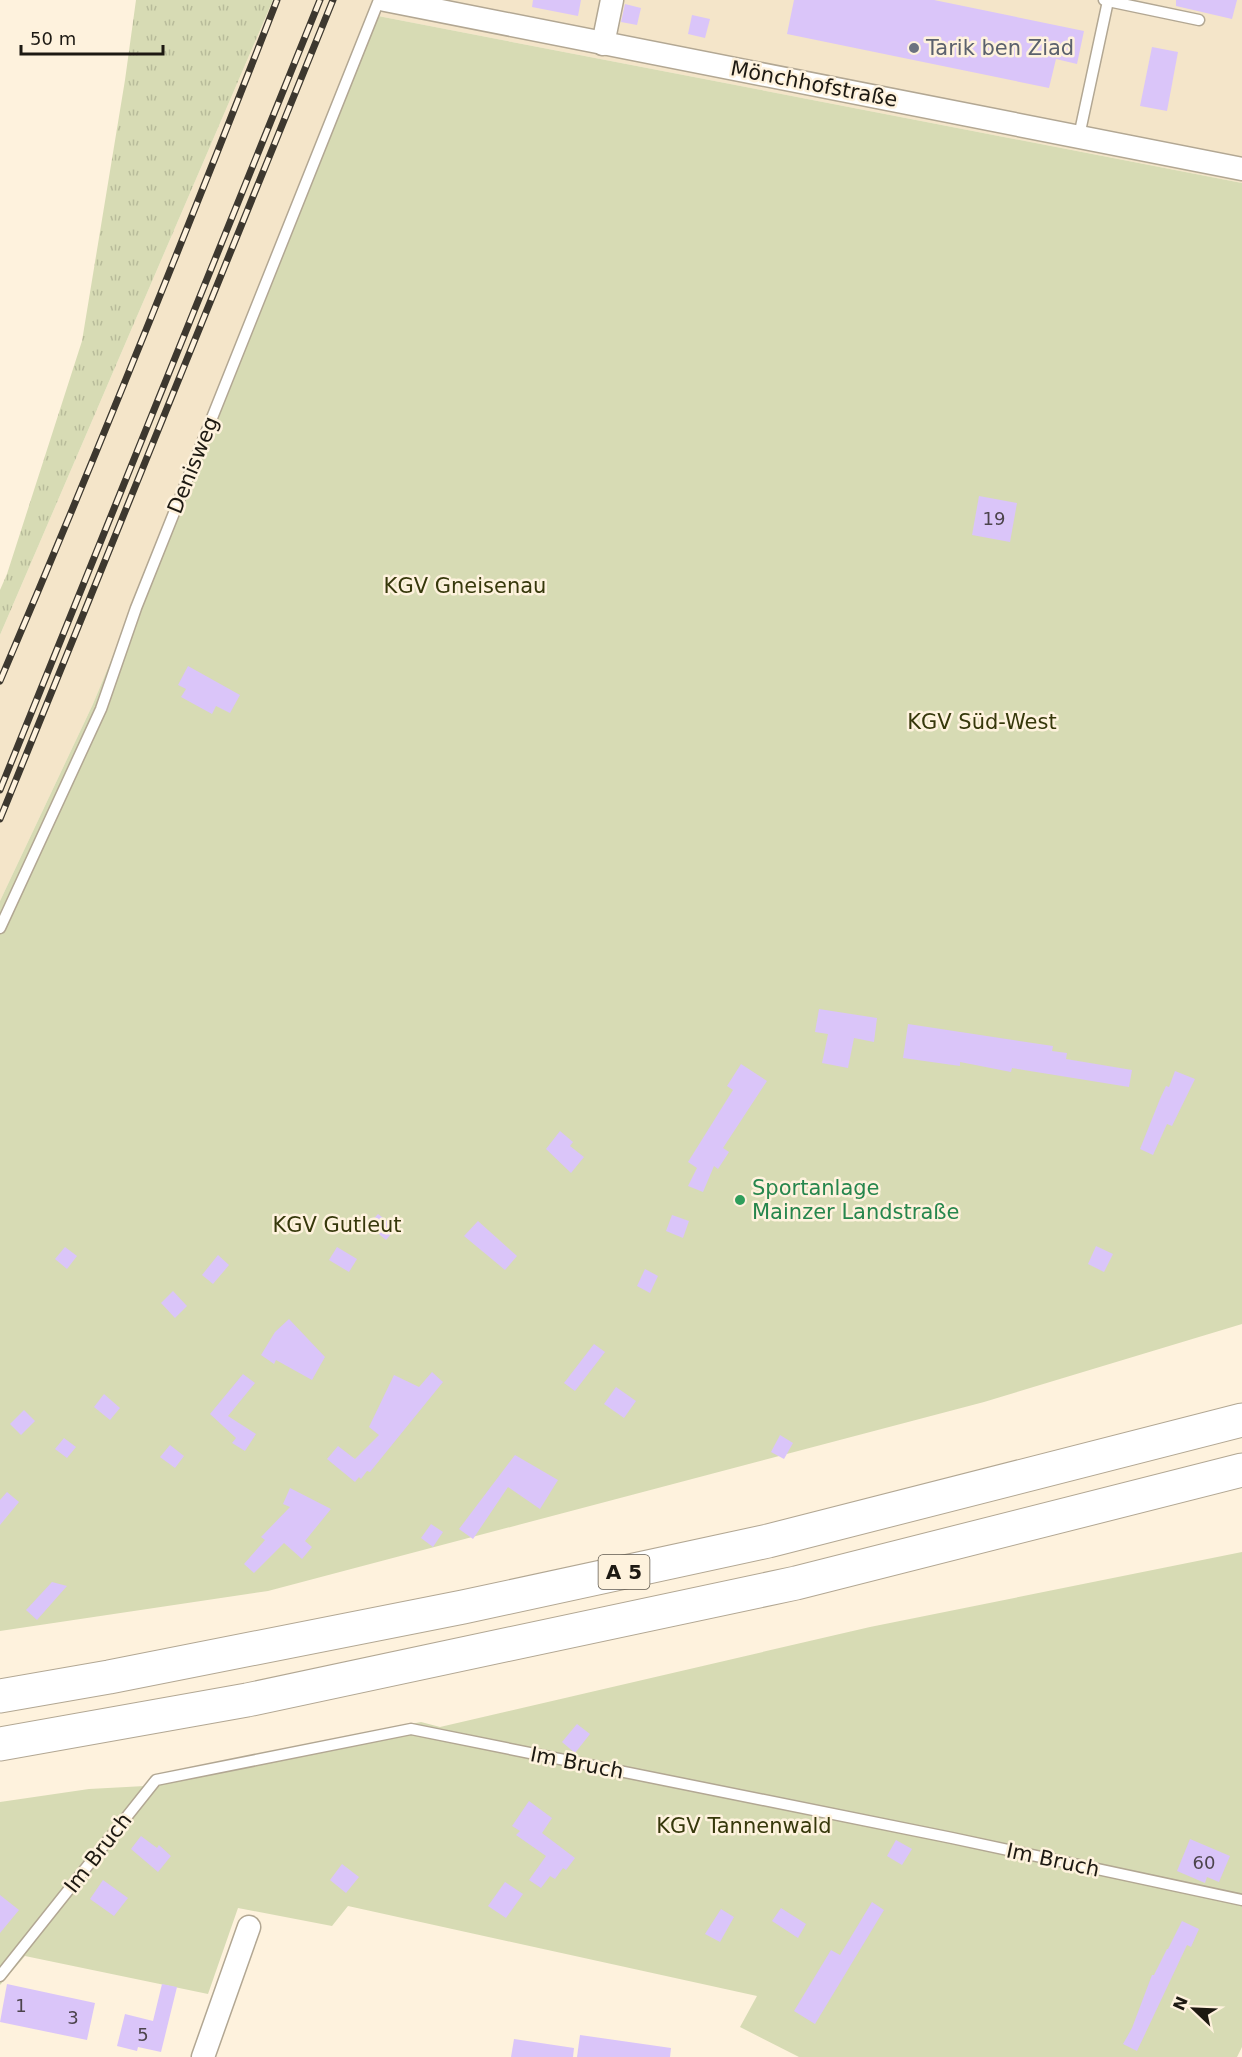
<svg xmlns="http://www.w3.org/2000/svg" width="1242" height="2057" font-family="'DejaVu Sans',sans-serif">
  <style>
    .built { fill: #f4e5c9 }
    .grass { fill: url(#grass-tufts) }
    .garden { fill: #d7dbb4 }
    .building { fill: #dac5f9 }
    .lines { fill: none; stroke-linecap: round; stroke-linejoin: round }
    .lane-casing { stroke: #b2a793; stroke-width: 13 }
    .street-casing { stroke: #b2a793; stroke-width: 25 }
    .highway-casing { stroke: #b2a793; stroke-width: 35 }
    .lane { stroke: #fff; stroke-width: 10 }
    .street { stroke: #fff; stroke-width: 22 }
    .highway { stroke: #fff; stroke-width: 33 }
    .rail-casing { stroke: #3d382f; stroke-width: 7 }
    .rail { stroke: #fef2dd; stroke-width: 4.5; stroke-dasharray: 14; stroke-linecap: butt }
    .worship-dot { fill: #6b7280; stroke: #fef2dd; stroke-width: 2 }
    .leisure-dot { fill: #2e9e5b; stroke: #fef2dd; stroke-width: 2 }
    .labels { text-anchor: middle; stroke-width: 5; stroke-linejoin: round; paint-order: stroke }
    .number-label { font-size: 18px; fill: #4c444c }
    .shield { fill: #fef2dd; stroke: #605a4f; stroke-width: 1.5 }
    .shield-label { font-size: 20px; font-weight: bold; fill: #1d1912 }
    .worship-label { font-size: 21px; fill: #5b616d; stroke: #fef2dd; text-anchor: start }
    .street-label { font-size: 21px; fill: #1d1912; stroke: #fef2dd }
    .park-label { font-size: 21px; fill: #36380b; stroke: #fef2dd }
    .leisure-label { font-size: 21px; fill: #27864d; stroke: #fef2dd; text-anchor: start }
  </style>
  <defs>
    <pattern id="grass-tufts" width="24" height="20" patternUnits="userSpaceOnUse" patternTransform="scale(1.5)"><rect width="24" height="20" fill="#d7dbb4"/><path d="M3 7l-1-3M5 7V3M7 7l1-3M15 17l-1-3M17 17v-4M19 17l1-3" fill="none" stroke="#b8bb9a"/></pattern>
  </defs>
  <rect width="100%" height="100%" fill="#fef2dd"/>
  <path class="built" d="M273,0H1242V183L378,16L93,704L0,901V635Z"/>
  <path class="grass" d="M136,0H273L0,635V590L7,574L82,341L125,80Z"/>
  <g class="garden">
    <path d="M378,16L1242,183V1324L984,1402L268,1591L0,1631V901L93,704Z"/>
    <path d="M1242,1552V2047L1237,2057H799L740,2027L757,1996L348,1906L332,1926L238,1908L208,1994L25,1956L0,1985V1802L89,1789L145,1786L151,1776L421,1722L440,1727L870,1627Z"/>
  </g>
  <g class="building">
    <path d="M533,0H581L578,16L532,7Z"/>
    <path d="M794,0H934L1084,31L1077,64L1056,59L1049,88L787,34Z"/>
    <path d="M1176,0H1237L1232,19L1176,6Z"/>
    <path d="M625,4L641,8L637,25L621,22Z"/>
    <path d="M692,15L710,19L705,38L688,34Z"/>
    <path d="M1152,47L1178,52L1167,111L1140,106Z"/>
    <path d="M979,496L1017,503L1010,542L972,535Z"/>
    <path d="M188,666L240,695L230,713L216,706L212,714L181,697L186,689L178,685Z"/>
    <path d="M819,1009L877,1018L874,1042L854,1038L848,1068L822,1063L828,1034L815,1032Z"/>
    <path d="M908,1024L1053,1046L1052,1051L1067,1053L1066,1059L1132,1070L1129,1087L1012,1068L1011,1072L960,1062V1066L903,1058Z"/>
    <path d="M741,1064L767,1081L723,1148L729,1152L718,1169L714,1166L703,1192L688,1186L697,1168L688,1162L733,1090L727,1086Z"/>
    <path d="M1175,1071L1195,1079L1172,1126L1167,1124L1153,1155L1140,1149L1160,1099L1166,1086L1169,1087Z"/>
    <path d="M560,1131L573,1142L570,1146L584,1157L571,1173L546,1149Z"/>
    <path d="M378,1214L396,1228L386,1240L368,1225Z"/>
    <path d="M672,1215L689,1221L683,1238L666,1231Z"/>
    <path d="M478,1221L517,1256L505,1270L464,1236Z"/>
    <path d="M1096,1246L1113,1254L1104,1272L1088,1264Z"/>
    <path d="M65,1247L77,1256L67,1269L55,1259Z"/>
    <path d="M337,1247L357,1259L349,1272L329,1260Z"/>
    <path d="M218,1255L229,1265L213,1284L202,1275Z"/>
    <path d="M645,1269L658,1276L650,1293L637,1286Z"/>
    <path d="M173,1291L187,1306L175,1318L161,1303Z"/>
    <path d="M289,1319L325,1357L312,1380L276,1360L274,1364L261,1355L275,1332Z"/>
    <path d="M594,1344L605,1352L575,1391L564,1383Z"/>
    <path d="M432,1372L443,1382L370,1472L367,1471L361,1479L359,1477L355,1482L327,1459L338,1446L355,1459L379,1435L369,1427L394,1375L419,1387Z"/>
    <path d="M243,1374L255,1383L228,1416L256,1434L245,1451L232,1443L236,1438L210,1414Z"/>
    <path d="M616,1387L636,1401L624,1418L604,1404Z"/>
    <path d="M104,1394L120,1408L110,1420L94,1407Z"/>
    <path d="M24,1410L35,1421L21,1435L10,1424Z"/>
    <path d="M780,1435L793,1443L784,1459L771,1452Z"/>
    <path d="M64,1438L76,1447L67,1458L55,1449Z"/>
    <path d="M170,1445L184,1456L175,1468L160,1457Z"/>
    <path d="M515,1455L558,1480L540,1509L508,1487L473,1539L459,1529Z"/>
    <path d="M290,1488L331,1509L305,1541L312,1547L302,1559L284,1543L254,1573L244,1564L265,1540L261,1537L290,1507L283,1504Z"/>
    <path d="M7,1492L19,1502L0,1525V1500Z"/>
    <path d="M431,1524L443,1532L433,1547L421,1538Z"/>
    <path d="M52,1582L67,1586L37,1620L26,1610Z"/>
    <path d="M577,1724L590,1734L575,1753L562,1742Z"/>
    <path d="M529,1801L552,1818L542,1833L575,1858L566,1870L563,1868L555,1879L550,1876L541,1888L529,1880L546,1856L516,1835L520,1831L512,1826Z"/>
    <path d="M141,1836L157,1848L159,1845L171,1856L158,1872L131,1849Z"/>
    <path d="M1190,1839L1230,1856L1219,1882L1207,1877L1205,1883L1177,1871Z"/>
    <path d="M896,1840L912,1849L902,1865L887,1856Z"/>
    <path d="M342,1864L359,1877L346,1893L330,1880Z"/>
    <path d="M103,1880L128,1898L114,1916L90,1899Z"/>
    <path d="M505,1882L523,1894L506,1918L488,1906Z"/>
    <path d="M0,1895L19,1910L0,1933Z"/>
    <path d="M872,1902L884,1910L815,2024L794,2011L831,1950L840,1955Z"/>
    <path d="M781,1908L806,1924L798,1938L772,1921Z"/>
    <path d="M721,1909L734,1917L720,1942L705,1934Z"/>
    <path d="M1182,1921L1199,1929L1191,1947L1187,1945L1137,2051L1123,2044L1132,2028L1152,1975H1154L1167,1949H1168Z"/>
    <path d="M7,1984L95,2003L87,2040L0,2022Z"/>
    <path d="M162,1984L177,1987L161,2052L138,2047L137,2051L117,2046L125,2014L153,2021Z"/>
    <path d="M580,2035L671,2048L670,2057H577Z"/>
    <path d="M514,2039L574,2048L573,2057H511Z"/>
  </g>
  <g class="lines">
    <g class="lane-casing">
      <g id="lane">
        <path d="M1108,1L1199,20"/>
        <path d="M1079,136L1108,1L1104,0"/>
        <path d="M0,928L101,709L136,608L379,0"/>
        <path d="M0,1976L156,1780L411,1729L952,1838L1242,1900"/>
      </g>
    </g>
    <g class="street-casing">
      <g id="street">
        <path d="M385,0L1242,169"/>
        <path d="M603,44L612,0"/>
        <path d="M203,2057L249,1927"/>
      </g>
    </g>
    <g class="highway-casing">
      <g id="highway">
        <path d="M0,1696L109,1677L463,1607L768,1541L1242,1420"/>
        <path d="M0,1744L247,1700L796,1583L1242,1470"/>
      </g>
    </g>
    <use href="#lane" class="lane"/>
    <use href="#street" class="street"/>
    <use href="#highway" class="highway"/>
    <g class="rail-casing">
      <g id="rail">
        <path d="M0,681C96,456 188,229 277,0"/>
        <path d="M0,790L320,0"/>
        <path d="M0,819L333,0"/>
      </g>
    </g>
    <use href="#rail" class="rail"/>
  </g>
  <circle class="worship-dot" cx="914" cy="48" r="6"/>
  <circle class="leisure-dot" cx="740" cy="1200" r="6"/>
  <g class="labels">
    <g class="number-label">
      <text x="994" y="525">19</text>
      <text x="1204" y="1869">60</text>
      <text x="21" y="2012">1</text>
      <text x="73" y="2024">3</text>
      <text x="143" y="2041">5</text>
    </g>
    <rect class="shield" x="598.5" y="1555" width="51" height="34" rx="4.5"/>
    <g class="shield-label">
      <text x="624" y="1579">A 5</text>
    </g>
    <g class="worship-label">
      <text x="926" y="55">Tarik ben Ziad</text>
    </g>
    <g class="street-label">
      <text transform="translate(814 84) rotate(11)" y="7">Mönchhofstraße</text>
      <text transform="translate(193 465) rotate(-68)" y="7">Denisweg</text>
      <text transform="translate(577 1763) rotate(11)" y="7">Im Bruch</text>
      <text transform="translate(98 1853) rotate(-52)" y="7">Im Bruch</text>
      <text transform="translate(1053 1860) rotate(12)" y="7">Im Bruch</text>
    </g>
    <g class="park-label">
      <text x="465" y="593">KGV Gneisenau</text>
      <text x="982" y="729">KGV Süd-West</text>
      <text x="337" y="1232">KGV Gutleut</text>
      <text x="744" y="1833">KGV Tannenwald</text>
    </g>
    <g class="leisure-label">
      <text x="752" y="1195">Sportanlage<tspan x="752" dy="24">Mainzer Landstraße</tspan></text>
    </g>
  </g>
  <g transform="translate(1194 2009) rotate(293)" stroke="#fef2dd" stroke-width="4.5" paint-order="stroke">
  <path d="M0-4.5L10 22L0 15L-10 22Z" fill="#1d1912"/>
  <text y="-9" font-size="16" font-weight="bold" text-anchor="middle" fill="#1d1912">N</text>
  </g>
  <path d="M21 45v9h142v-9" fill="none" stroke="#1d1912" stroke-width="3"/>
  <text x="30" y="45" font-size="18" fill="#1d1912" stroke="#fef2dd" stroke-width="4.5" paint-order="stroke">50 m</text>
</svg>
